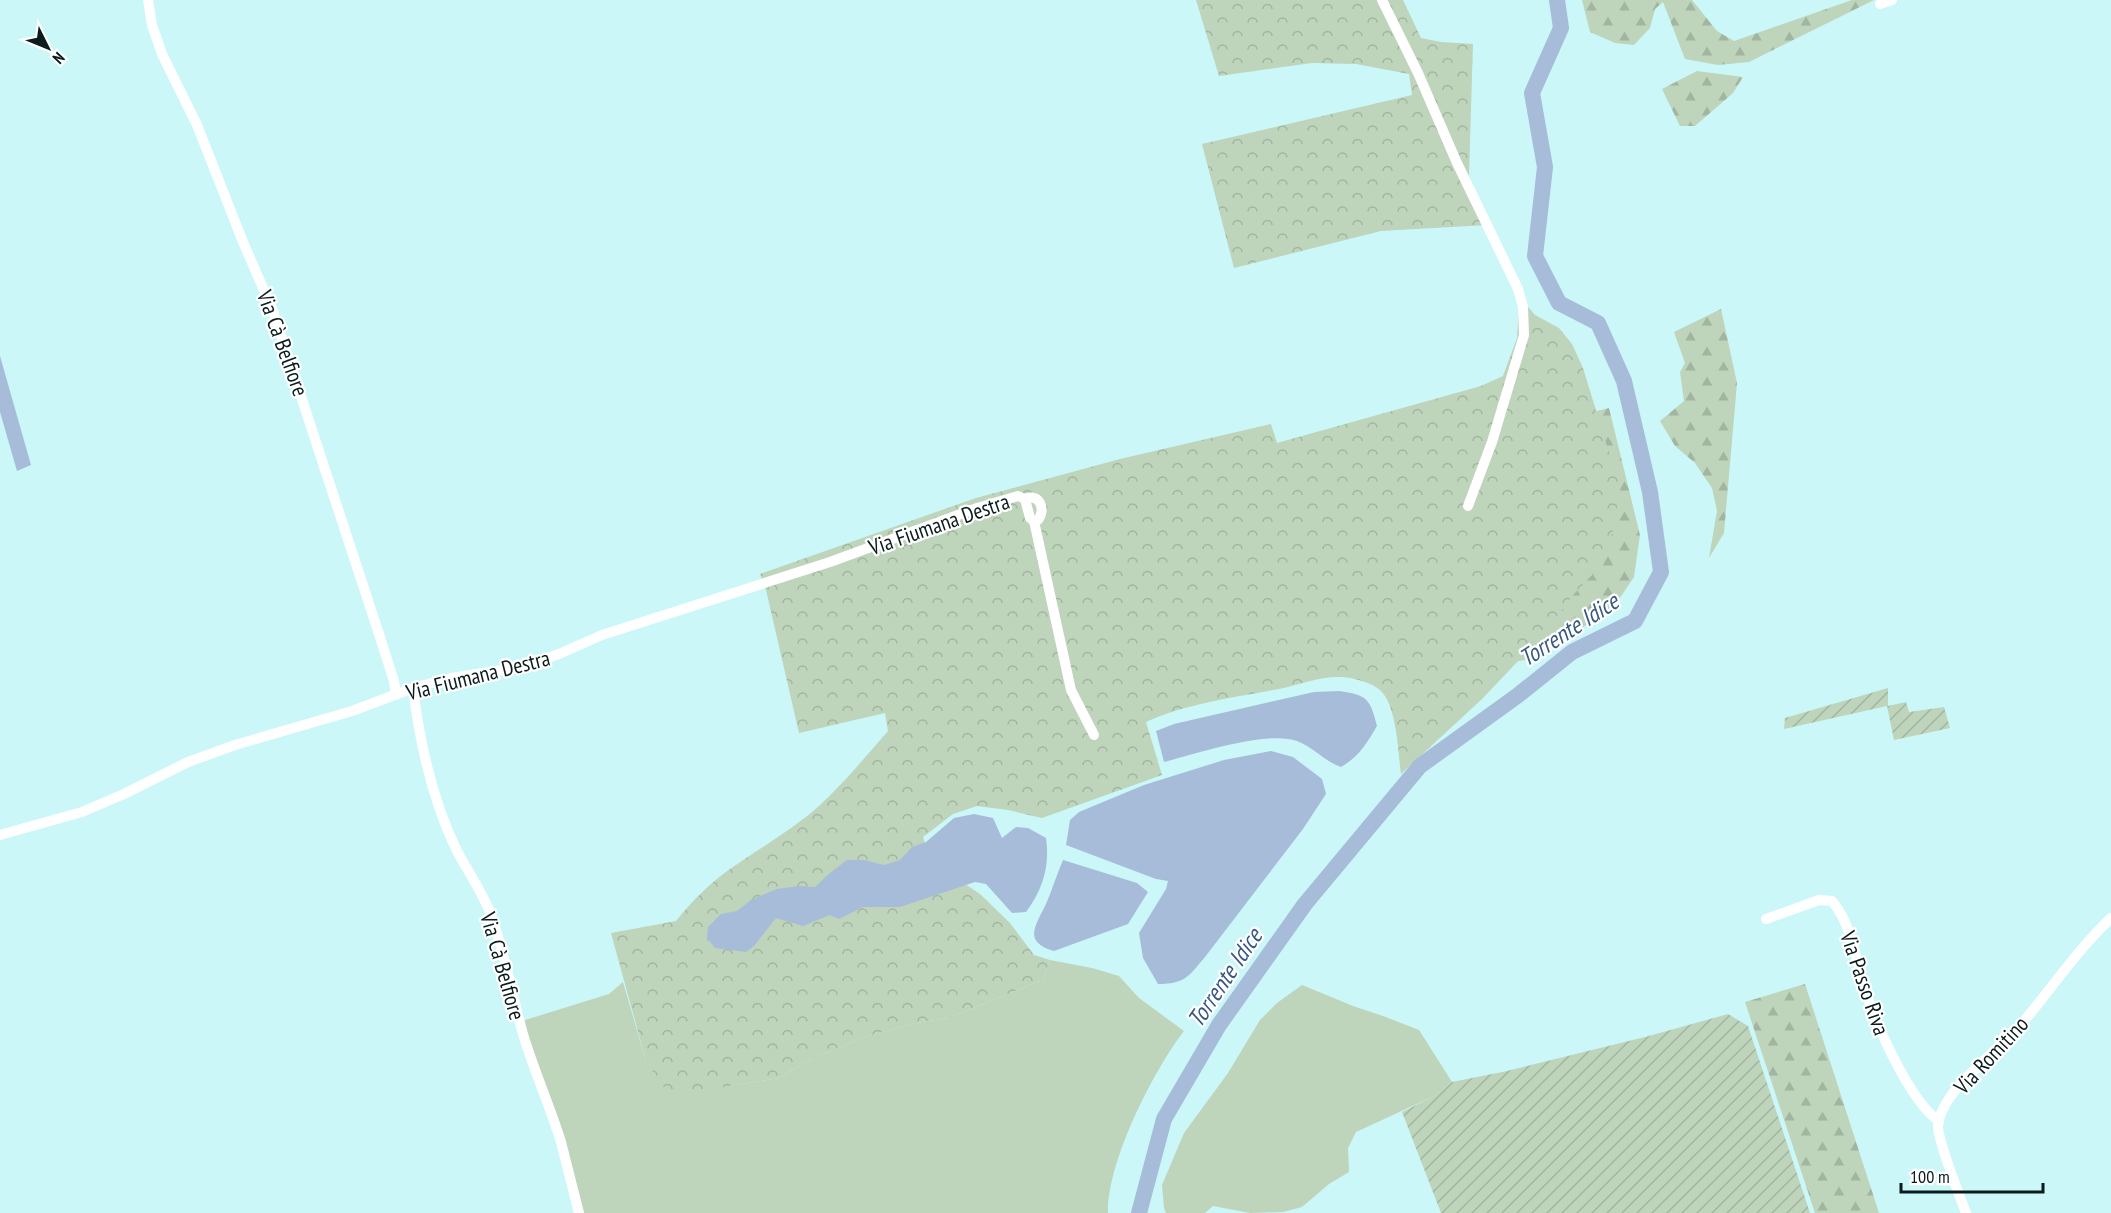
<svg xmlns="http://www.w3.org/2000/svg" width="2111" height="1213" font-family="'PT Sans Narrow',sans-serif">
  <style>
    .grass { fill: #bed4bb }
    .forest { fill: url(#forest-firs) }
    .park { fill: url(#park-crowns) }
    .garden { fill: url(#garden-furrows) }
    .water { fill: #a6bcd9 }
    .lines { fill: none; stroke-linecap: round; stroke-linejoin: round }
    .river { stroke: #a6bcd9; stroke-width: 16 }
    .minor { stroke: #fff; stroke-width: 10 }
    .labels { text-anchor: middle; stroke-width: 4.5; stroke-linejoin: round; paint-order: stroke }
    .street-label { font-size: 22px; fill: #0b1c1c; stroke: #fff }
    .water-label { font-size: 24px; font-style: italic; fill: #385782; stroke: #fff }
  </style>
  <defs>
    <pattern id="forest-firs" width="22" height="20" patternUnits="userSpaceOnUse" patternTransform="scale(1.5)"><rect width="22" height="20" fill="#bed4bb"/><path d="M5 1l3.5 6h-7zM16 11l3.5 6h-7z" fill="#a2b5a0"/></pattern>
    <pattern id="park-crowns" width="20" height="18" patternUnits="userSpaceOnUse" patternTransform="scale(1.5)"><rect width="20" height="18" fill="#bed4bb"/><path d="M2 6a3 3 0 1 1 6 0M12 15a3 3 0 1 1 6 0" fill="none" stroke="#a2b5a0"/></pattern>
    <pattern id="garden-furrows" width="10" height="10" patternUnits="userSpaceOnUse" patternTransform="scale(1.5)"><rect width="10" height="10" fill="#bed4bb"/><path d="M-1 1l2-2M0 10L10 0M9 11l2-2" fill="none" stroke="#a2b5a0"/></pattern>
  </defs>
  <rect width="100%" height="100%" fill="#cbf7f9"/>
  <g class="grass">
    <path d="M1050,960L1092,968L1119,976L1139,998L1184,1031C1153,1071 1107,1162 1108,1213H584L522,1021L609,994L623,982L646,1061L729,1086L779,1078L807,1061L868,1036L916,1023L948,1018L1043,980Z"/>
    <path d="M1302,985L1353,1006L1383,1016L1419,1030L1452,1082L1434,1096L1356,1132L1348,1148L1349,1172L1329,1184L1302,1207L1283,1212L1250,1213L1213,1206L1205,1213H1166L1164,1208L1162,1185L1184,1133L1228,1073L1260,1020L1277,1003Z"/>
  </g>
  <g class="forest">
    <path d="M1582,0H1692L1717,31L1734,41L1852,0H1874L1749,62L1718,65L1685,59L1663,2L1655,9L1650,28L1634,45L1615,43L1590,32Z"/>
    <path d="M1697,71L1743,77L1733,93L1695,126H1680L1662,89Z"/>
    <path d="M1721,309L1737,383L1724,533L1709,558L1717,511L1712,488L1695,463L1675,446L1660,421L1684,401L1680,372L1685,363L1674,332Z"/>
    <path d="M1609,408L1640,535L1634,577L1613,608L1535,658L1475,669L1511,432Z"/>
    <path d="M1805,984L1879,1213H1815L1745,1002Z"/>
  </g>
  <g class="park">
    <path d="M1196,0H1403L1421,38L1441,42L1473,44L1469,176L1487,225L1381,231L1234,268L1202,144L1412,95L1409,74L1356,64L1312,63L1219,76Z"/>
    <path d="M1523,301L1535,315L1559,328L1572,344L1583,368L1611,459L1623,474L1612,534L1593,574L1574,594L1558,615L1534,639L1521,658L1482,699L1401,774C1398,752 1397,705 1380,690C1371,682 1354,678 1342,677C1320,676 1299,685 1279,689C1233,698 1188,703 1146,722L1162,775L1042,818L1008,810L977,806L953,814L923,837L931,863L947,872L980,894L1010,923L1034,955L1050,960L1043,980L948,1018L916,1023L868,1036L807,1061L779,1078L729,1086L671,1098L646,1061L611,933L676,921C692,901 712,881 733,867C762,847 793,829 819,806C844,783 866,756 888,731L885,713L799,733L766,590L760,574L976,498L1120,459L1271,424L1277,443L1481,386L1503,376L1517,338L1519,308Z"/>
  </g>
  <g class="garden">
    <path d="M1888,688V706L1906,702L1909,712L1944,707L1950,728L1894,740L1887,706L1784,729L1785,718Z"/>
    <path d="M1728,1014L1748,1026L1810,1213H1441L1402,1112L1434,1096L1452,1082L1507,1071L1649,1036Z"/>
  </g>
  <g class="water">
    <path d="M0,356L31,465L17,471L0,412Z"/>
    <path d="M1339,691C1367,695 1370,698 1377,726C1366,744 1360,756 1341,767C1324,761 1313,747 1297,741C1266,730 1196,754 1164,762L1156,731L1174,724L1314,692Z"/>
    <path d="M1271,751L1293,757L1322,779L1326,794L1303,829L1205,957C1189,976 1185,984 1158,984L1143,958L1139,933L1166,889L1168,881L1156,879L1066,845L1070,820L1079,812L1144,785L1224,760Z"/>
    <path d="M974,814L993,818L1002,838L1016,827L1028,828L1046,838C1050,866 1043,889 1026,912L1012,913L986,884L975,882L900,907H863L839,919L830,915L803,926L776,918L754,946L746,952L715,948L707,938L708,927L721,914L737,911L751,900L777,889L799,886L815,887L830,873L847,860H864L884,865L900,860L912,847L926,842L954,818Z"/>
    <path d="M1063,860L1137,883L1148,892L1128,924L1054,951C1022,942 1036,925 1046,904C1052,890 1057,874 1063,860Z"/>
  </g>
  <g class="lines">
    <path class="river" d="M1139,1213L1164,1119L1219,1025L1305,904L1420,766L1517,696L1572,652L1635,621L1661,572L1650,492L1624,381L1598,323L1559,303L1535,256L1545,167L1532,93L1561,28L1557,0"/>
    <g class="minor">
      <path d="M148,0L152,25L162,54L197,125L243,242L273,311L377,628L394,681L396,695"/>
      <path d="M1382,0L1418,73L1457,163L1518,289L1523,307L1524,335L1492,442L1468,506"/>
      <path d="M1880,4L1892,0"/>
      <path d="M1034,521L1071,690L1094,735"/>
      <path d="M413,688C420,745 432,800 457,851C468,872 483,893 491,915C505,954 512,995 523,1034C534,1071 550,1106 561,1142C567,1166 573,1190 579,1213"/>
      <path d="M0,835L82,812L124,794L188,762L235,745L352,711L413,688L451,678L522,667L559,654L602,635L830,562L977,508L1018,496L1025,499L1030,518L1034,521L1038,520C1046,510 1040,492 1025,499"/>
      <path d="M1766,919L1819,900L1832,901C1851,923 1856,959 1864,986C1874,1021 1910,1102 1939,1121"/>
      <path d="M1966,1213C1960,1197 1937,1139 1938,1125C1942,1090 1996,1053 2019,1027C2050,991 2076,951 2111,918"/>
    </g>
  </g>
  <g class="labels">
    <g class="street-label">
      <text transform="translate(283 343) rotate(70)" y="8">Via Cà Belfiore</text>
      <text transform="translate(939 524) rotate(-19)" y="8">Via Fiumana Destra</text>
      <text transform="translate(478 675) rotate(-14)" y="8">Via Fiumana Destra</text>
      <text transform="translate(503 966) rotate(74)" y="8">Via Cà Belfiore</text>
      <text transform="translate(1865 983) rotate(71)" y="8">Via Passo Riva</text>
      <text transform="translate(1991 1055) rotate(-47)" y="8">Via Romitino</text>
    </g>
    <g class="water-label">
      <text transform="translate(1569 630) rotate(-33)" y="8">Torrente Idice</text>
      <text transform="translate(1225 978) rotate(-56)" y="8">Torrente Idice</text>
    </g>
  </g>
  <g transform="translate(48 48) rotate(133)" stroke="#ffffff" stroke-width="4.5" paint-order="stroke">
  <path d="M0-4.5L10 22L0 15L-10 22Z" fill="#0b1c1c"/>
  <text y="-9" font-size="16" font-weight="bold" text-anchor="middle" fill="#0b1c1c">N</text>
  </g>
  <path d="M1901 1183v9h142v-9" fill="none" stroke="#0b1c1c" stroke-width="3"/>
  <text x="1910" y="1183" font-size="18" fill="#0b1c1c" stroke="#ffffff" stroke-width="4.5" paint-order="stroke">100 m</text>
</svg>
